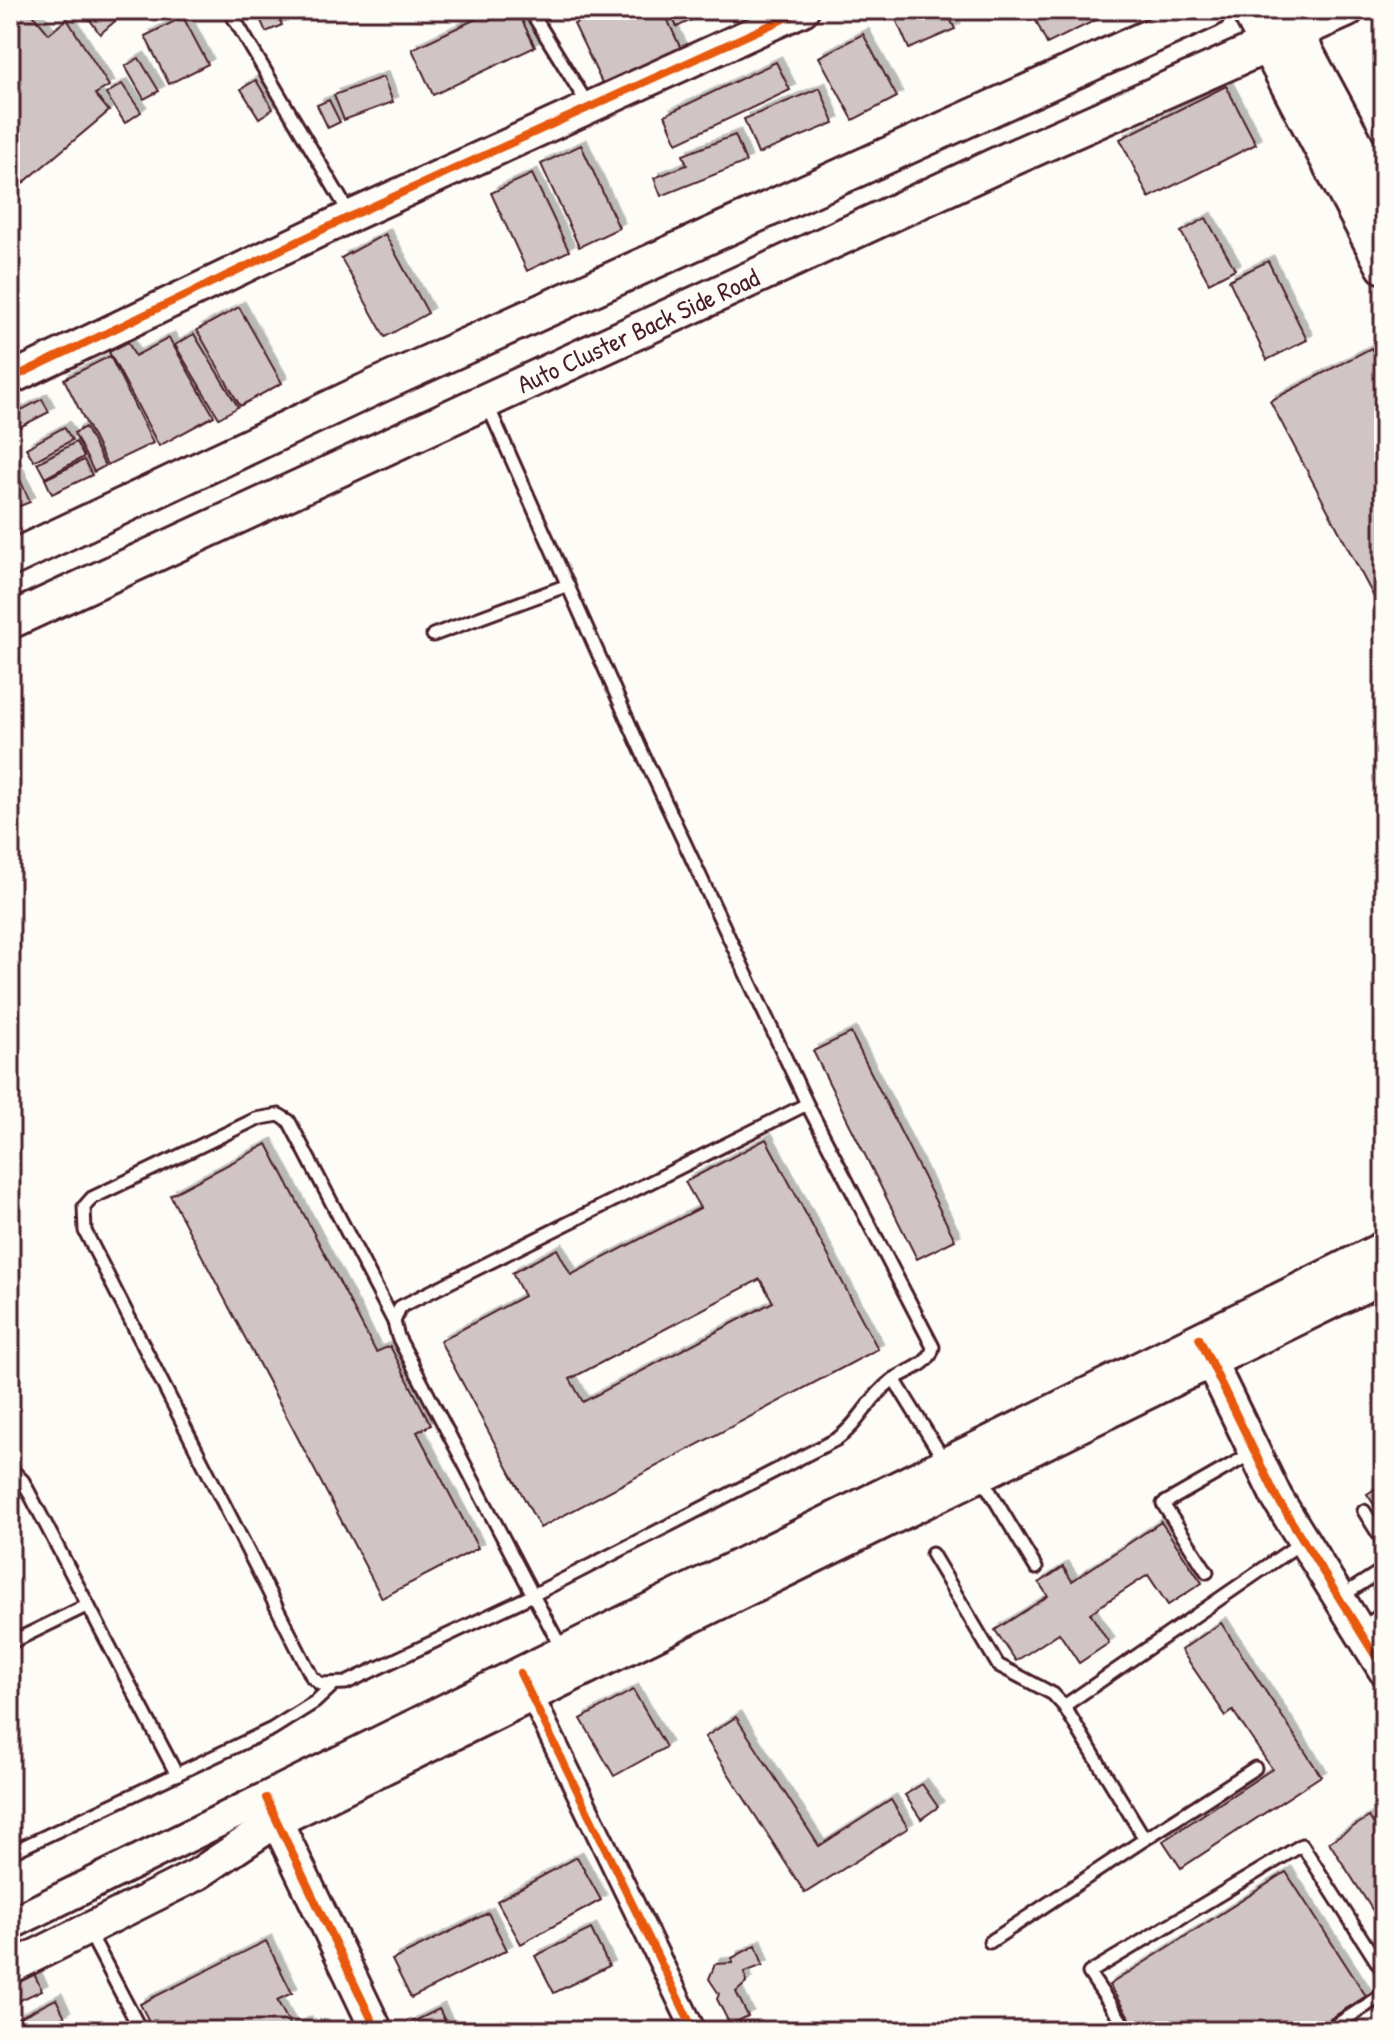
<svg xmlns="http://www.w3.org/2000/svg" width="1394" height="2041" font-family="'Patrick Hand',sans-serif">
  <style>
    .building { fill: #d0c5c4; stroke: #4a1f2b; stroke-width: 2; fill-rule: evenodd; filter: url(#shadow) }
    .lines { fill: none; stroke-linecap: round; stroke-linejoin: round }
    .lane-casing { stroke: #4a1f2b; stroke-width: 17 }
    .street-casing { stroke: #4a1f2b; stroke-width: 28 }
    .secondary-casing { stroke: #4a1f2b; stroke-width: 36 }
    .primary-casing { stroke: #4a1f2b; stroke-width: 40 }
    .lane { stroke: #fdfcf7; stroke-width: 11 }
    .street { stroke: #fdfcf7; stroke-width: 22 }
    .secondary { stroke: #fdfcf7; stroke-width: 30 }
    .primary { stroke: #fdfcf7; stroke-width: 34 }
    .cycleway-casing { stroke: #fdfcf7; stroke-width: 13 }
    .cycleway { stroke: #e8590c; stroke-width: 8 }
    .labels { text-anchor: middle; stroke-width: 6; stroke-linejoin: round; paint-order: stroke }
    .street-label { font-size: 26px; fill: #4a1f2b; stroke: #fdfcf7 }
  </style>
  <defs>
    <filter id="shadow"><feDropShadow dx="5.5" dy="-5.5" stdDeviation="0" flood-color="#0004"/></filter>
  </defs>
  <rect width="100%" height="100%" fill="#fdfcf7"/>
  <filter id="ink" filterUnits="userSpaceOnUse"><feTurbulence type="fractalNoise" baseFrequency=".0125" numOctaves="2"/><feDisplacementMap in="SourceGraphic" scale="16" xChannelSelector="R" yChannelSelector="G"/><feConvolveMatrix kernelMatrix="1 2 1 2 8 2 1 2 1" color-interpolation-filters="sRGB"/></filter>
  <g filter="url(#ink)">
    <g class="building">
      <path d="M29,10L49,34L67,19L109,86L95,94L109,111L10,194V26Z"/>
      <path d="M83,10H128L100,34Z"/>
      <path d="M256,10H275L282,25L266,32Z"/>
      <path d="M495,10H517L535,47L433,95L412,49Z"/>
      <path d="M603,10H663L681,49L603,85L574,24Z"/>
      <path d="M669,10H712L677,27Z"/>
      <path d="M892,10H946L955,29L909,49Z"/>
      <path d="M1031,10H1101L1104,16L1047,44Z"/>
      <path d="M183,17L208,64L169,84L145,36Z"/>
      <path d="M863,34L897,97L853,120L819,57Z"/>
      <path d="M139,58L159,91L144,99L125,66Z"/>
      <path d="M776,62L790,90L677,143L665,115Z"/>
      <path d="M383,77L393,102L344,120L334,95Z"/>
      <path d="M256,80L273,109L259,118L241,89Z"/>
      <path d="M122,84L141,112L125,123L106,94Z"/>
      <path d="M1226,86L1256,144L1149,198L1120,139Z"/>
      <path d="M820,88L834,123L758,154L744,119Z"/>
      <path d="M329,100L340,122L328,128L317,105Z"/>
      <path d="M735,135L746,162L661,196L654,178L687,165L683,155Z"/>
      <path d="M581,145L619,228L579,247L541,164Z"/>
      <path d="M532,174L569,251L527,271L491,193Z"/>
      <path d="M1206,218L1235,269L1209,283L1181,232Z"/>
      <path d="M385,234L428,313L385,337L341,258Z"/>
      <path d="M1268,261L1307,340L1267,360L1229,280Z"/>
      <path d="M239,307L282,383L240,406L197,330Z"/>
      <path d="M194,334L238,407L219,418L175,345Z"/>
      <path d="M169,338L214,416L159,446L109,352L128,342L135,356Z"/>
      <path d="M1371,348L1384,372V616L1270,401Z"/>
      <path d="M110,356L153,443L107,465L64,379Z"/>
      <path d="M42,399L49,412L10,432V416Z"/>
      <path d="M64,427L72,440L34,461L26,448Z"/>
      <path d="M85,427L105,466L94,472L74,433Z"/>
      <path d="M76,442L84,457L45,478L37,463Z"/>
      <path d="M84,460L92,475L52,494L45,479Z"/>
      <path d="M13,464L30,502L10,510V465Z"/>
      <path d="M851,1033L955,1240L917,1259L813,1051Z"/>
      <path d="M766,1139L878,1349L540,1528L440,1341L524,1296L512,1273L557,1249L571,1275L700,1208L685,1182ZM760,1279L773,1302L583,1402L570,1379Z"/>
      <path d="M267,1144L376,1352L390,1346L431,1425L417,1432L478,1548L382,1598L170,1195Z"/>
      <path d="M1384,1483V1520L1367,1494Z"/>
      <path d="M1161,1522L1202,1583L1168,1605L1148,1575L1090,1613L1109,1643L1079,1663L1059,1633L1016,1661L995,1630L1048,1596L1039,1583L1063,1567L1072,1581Z"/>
      <path d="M1221,1623L1321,1776L1181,1868L1163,1841L1272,1769L1233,1711L1226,1716L1181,1650Z"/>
      <path d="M633,1690L666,1747L614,1776L581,1719Z"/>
      <path d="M736,1717L819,1846L891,1800L908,1828L805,1893L705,1737Z"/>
      <path d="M922,1784L938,1807L921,1819L905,1795Z"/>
      <path d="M1369,1817L1384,1840V1928L1329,1842Z"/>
      <path d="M577,1857L601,1900L521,1944L497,1901Z"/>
      <path d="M1286,1872L1366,1996L1311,2031H1138L1109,1985Z"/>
      <path d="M488,1913L507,1950L411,1998L392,1960Z"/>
      <path d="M591,1929L609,1966L554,1993L535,1956Z"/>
      <path d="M266,1941L292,1993L277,2000L292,2029L306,2022L311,2031H154L140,2004Z"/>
      <path d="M756,1945L763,1965L745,1972L746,1983L736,1992L748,2016L730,2025L717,1999L719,1994L709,1979L715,1964L733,1963L732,1958Z"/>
      <path d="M34,1974L42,1990L14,2003L10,1985Z"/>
      <path d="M56,1999L65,2017L38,2031H22L16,2019Z"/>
      <path d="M439,2009L450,2031H410L407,2025Z"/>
    </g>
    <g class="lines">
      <g class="lane-casing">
        <g id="lane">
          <path d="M229,10L351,216"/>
          <path d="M530,10L588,105"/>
          <path d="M488,406L641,750L807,1104L933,1347C930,1367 905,1370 890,1382C869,1398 859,1424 837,1439L533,1595L398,1337L394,1322L400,1307L807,1104"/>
          <path d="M433,635L568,585"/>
          <path d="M394,1322L289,1121L279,1115L256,1119L92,1198L84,1207L85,1231L312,1677L320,1684L346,1683L533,1595L563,1651"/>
          <path d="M894,1379L944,1460"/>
          <path d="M10,1468L23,1481L177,1775"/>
          <path d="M980,1475L1036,1568"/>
          <path d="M1364,1511L1384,1543"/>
          <path d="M932,1554L998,1665L1053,1694L1064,1706"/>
          <path d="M1207,1572L1163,1504L1254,1452"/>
          <path d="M1342,1596L1384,1569"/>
          <path d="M1361,1628L1384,1613"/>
          <path d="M10,1643L88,1605"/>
          <path d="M1145,1839L1255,1768"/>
          <path d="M10,1853L272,1729L315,1702L332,1686"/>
          <path d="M89,1932L141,2031"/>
          <path d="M990,1942L1145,1839L1064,1706L1302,1542"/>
          <path d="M1128,2031L1089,1973L1302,1845L1384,1973"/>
          <path d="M1327,2031L1384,1994"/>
        </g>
      </g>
      <g class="street-casing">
        <path id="street" d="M526,1684L694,2031"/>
      </g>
      <g class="secondary-casing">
        <g id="secondary">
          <path d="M10,379L351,216L803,10"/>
          <path d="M1202,1344L1277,1498L1384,1670"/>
          <path d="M268,1803L377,2031"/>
          <path d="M10,1924L1384,1247"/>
          <path d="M10,1968L198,1874L277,1821L1384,1277"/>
        </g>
      </g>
      <g class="primary-casing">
        <g id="primary">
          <path d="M1249,10L1384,266"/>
          <path d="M1283,10L1384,197"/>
          <path d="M10,559L377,386L1209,10"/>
          <path id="s1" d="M10,621L1010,159L1346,10"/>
        </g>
      </g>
      <use href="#lane" class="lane"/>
      <use href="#street" class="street"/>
      <use href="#secondary" class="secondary"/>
      <use href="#primary" class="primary"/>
      <g class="cycleway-casing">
        <g id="cycleway">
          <path d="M10,379L351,216L803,10"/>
          <path d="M1199,1338L1277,1498L1384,1670"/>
          <path d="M520,1673L694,2031"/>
          <path d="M266,1798L377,2031"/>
        </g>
      </g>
      <use href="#cycleway" class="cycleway"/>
    </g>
  </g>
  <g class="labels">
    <g class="street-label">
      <text dy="9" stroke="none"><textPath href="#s1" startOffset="692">Auto Cluster Back Side Road</textPath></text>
    </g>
  </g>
  <rect width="1394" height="2041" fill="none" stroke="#fdfcf7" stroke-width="40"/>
  <rect x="20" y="20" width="1354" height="2001" fill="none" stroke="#4a1f2b" stroke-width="3" filter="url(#ink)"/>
</svg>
